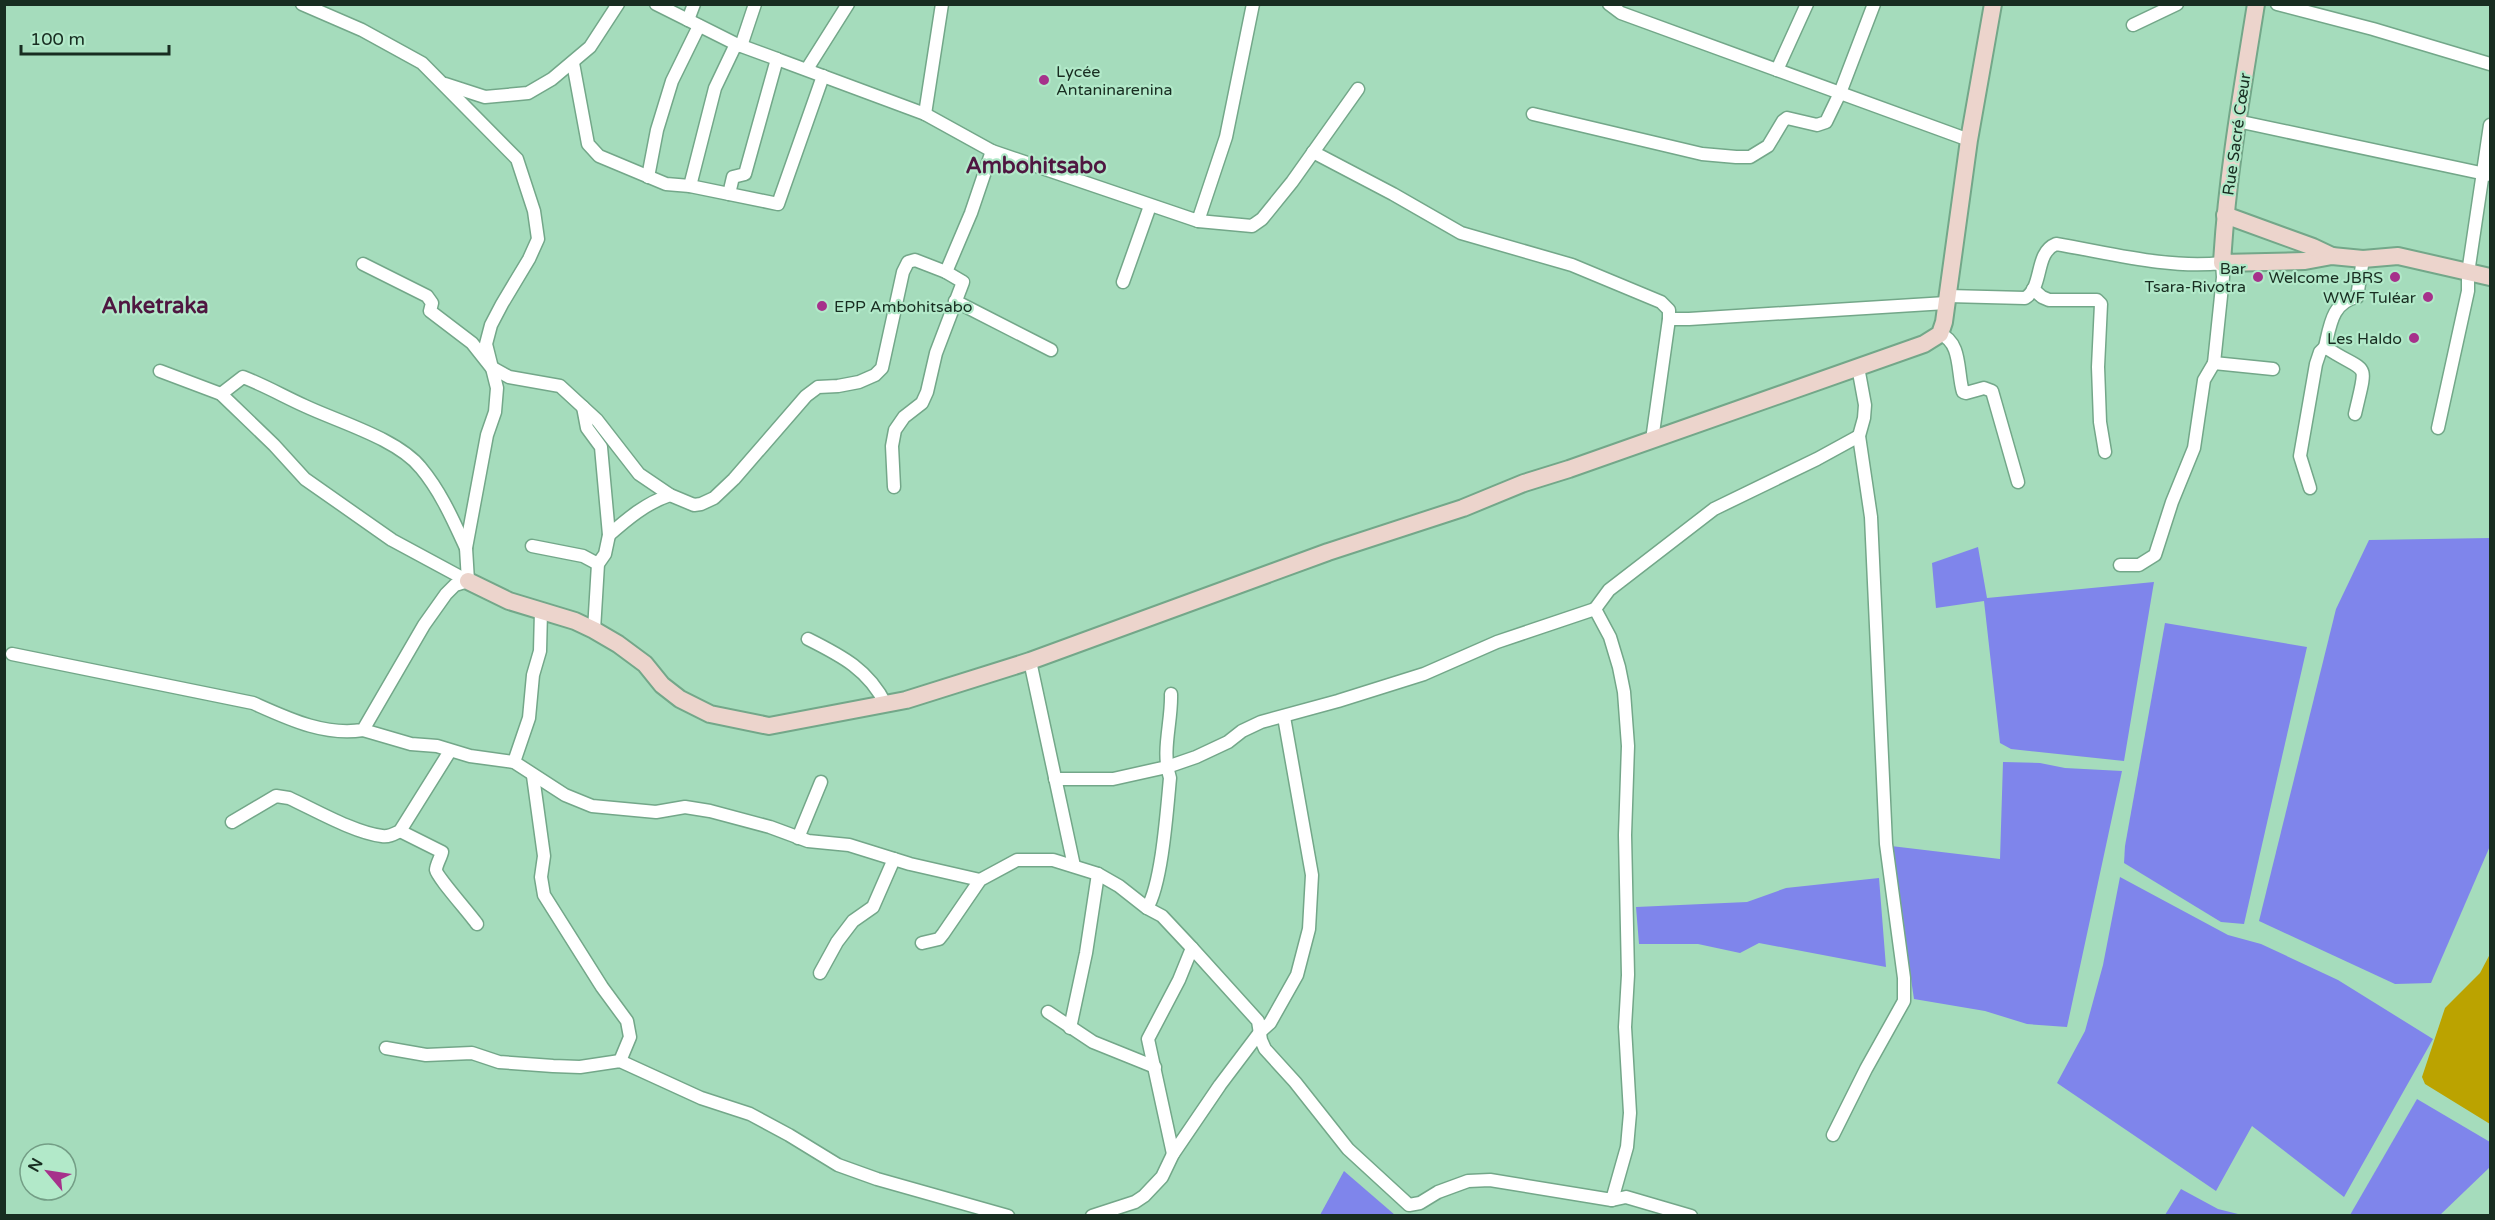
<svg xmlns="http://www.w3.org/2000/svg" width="2495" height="1220" font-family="'Varela Round',sans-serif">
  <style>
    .green { fill: #bba300 }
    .water { fill: #7f85eb }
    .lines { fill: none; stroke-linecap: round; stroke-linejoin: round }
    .street-casing { stroke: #73a789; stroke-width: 15 }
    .secondary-casing { stroke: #73a789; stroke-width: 20 }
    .street { stroke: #fff; stroke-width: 12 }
    .secondary { stroke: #ecd4cc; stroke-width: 16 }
    .poi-dot { fill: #a6318b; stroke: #b2e9c9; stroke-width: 2 }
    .labels { text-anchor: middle; stroke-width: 4.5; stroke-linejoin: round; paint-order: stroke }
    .poi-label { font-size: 16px; fill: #182d21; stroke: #b2e9c9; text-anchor: end }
    .street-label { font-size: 16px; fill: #182d21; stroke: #b2e9c9 }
    .district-label { font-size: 22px; font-weight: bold; fill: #4f1741; stroke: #b2e9c9 }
  </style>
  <rect width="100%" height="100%" fill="#a5dcbc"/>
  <path class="green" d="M2490,954V1124L2425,1084L2422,1077L2445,1008L2480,973Z"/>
  <g class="water">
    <path d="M2490,538V846L2431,983L2395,984L2259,921L2336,609L2369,540Z"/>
    <path d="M1978,547L1987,598L2154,582L2124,761L2011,749L2000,743L1984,601L1936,608L1932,563Z"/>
    <path d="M2165,623L2307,647L2244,924L2221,922L2124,863L2125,846Z"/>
    <path d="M2003,762L2040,763L2065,768L2122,771L2067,1027L2027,1024L1985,1011L1914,999L1891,846L2000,859Z"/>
    <path d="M2120,877L2228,935L2261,944L2338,980L2433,1039L2344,1197L2252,1126L2216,1191L2057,1083L2085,1031L2103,965Z"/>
    <path d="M1879,878L1886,967L1759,943L1740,953L1698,944H1639L1636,907L1747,902L1786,888Z"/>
    <path d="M2417,1099L2490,1142V1167L2440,1215H2350Z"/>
    <path d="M1344,1171L1395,1215H1320Z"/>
    <path d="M2181,1189L2218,1209L2242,1215H2165Z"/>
  </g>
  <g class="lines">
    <g class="street-casing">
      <g id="street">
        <path d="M302,4L362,30L422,63L517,159L534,211L538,239L529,259L502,304L491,325L486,344L497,388L495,412L487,435L466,548L468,581"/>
        <path d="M656,4L736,44L777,59L745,174L733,177L729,194"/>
        <path d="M1609,4L1621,13L1969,140"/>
        <path d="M2277,4L2373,29L2490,64"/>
        <path d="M688,20L694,4"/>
        <path d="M2133,25L2177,4"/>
        <path d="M741,46L755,4"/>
        <path d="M777,59L925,114L992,151L1198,221L1226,137L1253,4"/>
        <path d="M573,63L588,144L599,156L666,184L690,186L778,204L823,76"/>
        <path d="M807,69L848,4"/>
        <path d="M1777,70L1807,4"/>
        <path d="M445,84L485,97L528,93L552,79L590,47L618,4"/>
        <path d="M925,114L942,4"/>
        <path d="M1533,114L1702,154L1736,157H1750L1768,146L1783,121L1787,118L1817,125L1826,122L1840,93L1874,4"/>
        <path d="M2237,121L2490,175"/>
        <path d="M1313,152L1393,194L1461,233L1572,265L1661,302L1669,310V319L1652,440"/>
        <path d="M648,177L657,130L672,81L699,26"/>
        <path d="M690,186L715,88L736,44"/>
        <path d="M1198,221L1252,226L1262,219L1292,182L1358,89"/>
        <path d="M363,264L427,296L432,303L430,311L472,343L491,367L509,377L560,386L597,420L639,474L670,495L694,505L701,504L714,498L734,479L806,396L818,387L838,386L859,382L875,375L882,368L903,272L908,262L915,260L946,272L971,213L992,151"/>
        <path d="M1123,282L1150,206"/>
        <path d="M2033,289L2042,297L2049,300H2097L2101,304L2098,367L2100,422L2105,452"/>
        <path d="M1948,296L2025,298C2044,287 2034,253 2056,244C2110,253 2168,269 2222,263L2223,277L2214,363"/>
        <path d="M955,301L1051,350"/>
        <path d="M1669,319H1689L1946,303"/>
        <path d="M1940,334C1962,342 1957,373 1963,392L1966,393L1984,388L1992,391L2018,482"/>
        <path d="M160,371L221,394L274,445L305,479L392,540L468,581"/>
        <path d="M221,394L243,377C266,386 283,396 305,406C339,422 398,439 421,468C441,492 453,520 466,548"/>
        <path d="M583,407L587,428L601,447L609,535L605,554L598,564L594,630"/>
        <path d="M2355,414C2368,357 2369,376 2325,347C2330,326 2332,302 2357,297L2363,259"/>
        <path d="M2438,428L2468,291V273L2490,125"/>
        <path d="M894,487L892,446L895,430L904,417L922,403L927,392L936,353L963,282L946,272"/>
        <path d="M2310,488L2300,456L2316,364L2320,352L2325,347"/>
        <path d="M609,535C627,519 646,503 670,495"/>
        <path d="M532,546L583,556L598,564"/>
        <path d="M2120,565H2139L2155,555L2172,502L2194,448L2204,380L2214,363L2273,369"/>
        <path d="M808,639C842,656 869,670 886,705"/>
        <path d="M12,654L253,703C289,719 324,736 363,730L424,625L446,594L455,585L468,581"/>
        <path d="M1030,661L1074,866"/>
        <path d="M363,730L411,744L437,746L470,756L514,762L565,795L592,806L656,812L685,807L710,811L770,827L808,841L849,845L910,864L980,880"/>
        <path d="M514,762L529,718L533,675L540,651L541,611"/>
        <path d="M533,776L544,856L541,877L544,895L602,987L627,1021L630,1037L620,1061"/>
        <path d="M1055,779H1113L1167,767L1196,757L1228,742L1242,731L1261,722L1338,701L1424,674L1497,642L1595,609"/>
        <path d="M232,822L276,796L289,798C315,810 355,833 382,836C389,837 394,834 400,831L450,751"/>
        <path d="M400,831L442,852C441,857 436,865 436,870C437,877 471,915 477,924"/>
        <path d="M798,838L821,782"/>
        <path d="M1147,908C1162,884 1167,809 1170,778C1161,751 1172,722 1171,694"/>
        <path d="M922,943L939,939L943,934L980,880L1017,860H1053L1098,874L1119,886L1147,908L1162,916L1192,948L1179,980L1148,1039L1173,1154"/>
        <path d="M1192,948L1258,1021L1261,1040L1265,1049L1295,1082L1348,1149L1409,1205L1420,1203L1438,1192L1468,1181L1490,1180L1612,1200L1627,1147L1630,1113L1625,1027L1628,975L1625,835L1628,746L1624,692L1619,667L1610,637L1595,609L1609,590L1714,509L1817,459L1859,436"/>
        <path d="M820,973L837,942L853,921L873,907L894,859"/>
        <path d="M1048,1012L1093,1042L1155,1067"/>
        <path d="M1070,1028L1086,953L1098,874"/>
        <path d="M386,1048L426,1055L472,1053L499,1062L553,1066L580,1067L620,1061L701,1098L750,1114L789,1135L838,1165L877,1179L1008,1216"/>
        <path d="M1833,1135L1866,1069L1904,1001V978L1886,844L1871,517L1859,436L1864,418L1865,405L1858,367"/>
        <path d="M1612,1200L1626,1197L1691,1216"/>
        <path d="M1092,1216L1135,1202L1144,1196L1162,1177L1173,1154L1220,1085L1260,1032L1270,1023L1297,975L1309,929L1312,875L1284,717"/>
      </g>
    </g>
    <g class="secondary-casing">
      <g id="secondary">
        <path d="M2256,4C2242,91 2227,176 2222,263L2305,261L2332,256L2363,259L2398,256L2490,277"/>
        <path d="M2225,215L2313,247L2332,256"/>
        <path d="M468,581L509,601L575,621L594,630L618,644L645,664L662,685L680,699L710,714L769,726L906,700L1030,661L1328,552L1463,508L1524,483L1569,469L1924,344L1940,334L1944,322L1969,140L1993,4"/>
      </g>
    </g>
    <use href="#street" class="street"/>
    <use href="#secondary" class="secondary"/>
  </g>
  <g class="poi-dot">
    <circle cx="1044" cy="80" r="6"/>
    <circle cx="2258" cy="277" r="6"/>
    <circle cx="2395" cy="277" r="6"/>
    <circle cx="2428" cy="297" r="6"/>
    <circle cx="822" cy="306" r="6"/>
    <circle cx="2414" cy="338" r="6"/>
  </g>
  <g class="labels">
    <g class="poi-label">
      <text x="1056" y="77" text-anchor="start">Lycée<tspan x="1056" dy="18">Antaninarenina</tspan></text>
      <text x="2246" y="274">Bar<tspan x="2246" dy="18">Tsara-Rivotra</tspan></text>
      <text x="2383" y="283">Welcome JBRS</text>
      <text x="2416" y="303">WWF Tuléar</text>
      <text x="834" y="312" text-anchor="start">EPP Ambohitsabo</text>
      <text x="2402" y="344">Les Haldo</text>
    </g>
    <g class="street-label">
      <text transform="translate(2236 134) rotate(-82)" y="6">Rue Sacré Cœur</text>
    </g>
    <g class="district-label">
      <text x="1036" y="173">Ambohitsabo</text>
      <text x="155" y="313">Anketraka</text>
    </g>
  </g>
  <rect width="2495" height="1220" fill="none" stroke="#182d21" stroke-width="12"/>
  <g transform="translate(48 1172) rotate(299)"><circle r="28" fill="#b2e9c9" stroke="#749e86" stroke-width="1.5"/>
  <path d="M0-4.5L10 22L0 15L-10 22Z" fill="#a6318b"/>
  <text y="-9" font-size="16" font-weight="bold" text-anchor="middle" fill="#182d21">N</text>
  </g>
  <path d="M21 45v9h148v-9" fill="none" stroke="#182d21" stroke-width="3"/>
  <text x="30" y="45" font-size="18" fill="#182d21" stroke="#b2e9c9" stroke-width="4.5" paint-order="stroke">100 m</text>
</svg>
